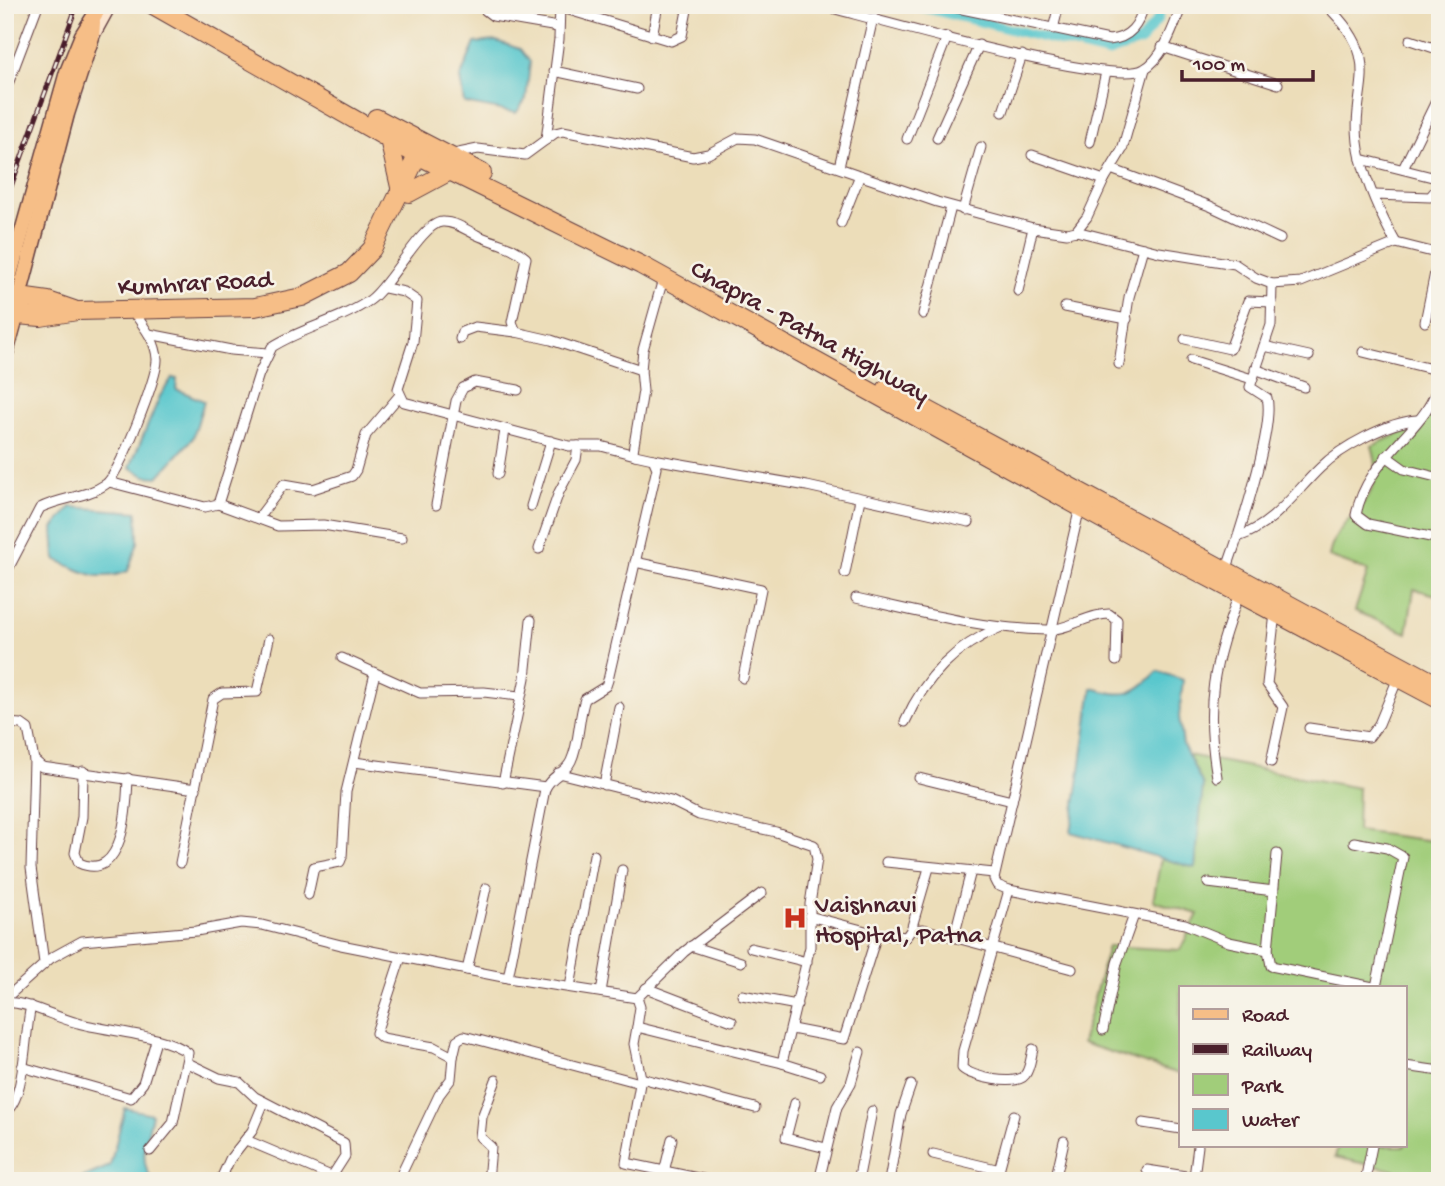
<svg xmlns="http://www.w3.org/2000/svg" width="1445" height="1186" font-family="'Gochi Hand',sans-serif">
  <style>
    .green { fill: #a1cd7a; stroke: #767652; stroke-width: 2 }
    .water { fill: #59c7cd; stroke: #52737c; stroke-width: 2 }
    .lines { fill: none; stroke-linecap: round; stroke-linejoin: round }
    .canal { stroke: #59c7cd; stroke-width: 10 }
    .street-casing { stroke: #623c40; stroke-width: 11 }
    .secondary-casing { stroke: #623c40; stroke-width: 15 }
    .primary-casing { stroke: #623c40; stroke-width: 17 }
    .highway-casing { stroke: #623c40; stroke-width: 20 }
    .street { stroke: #fff; stroke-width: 9 }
    .secondary { stroke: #fbe5cf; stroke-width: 12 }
    .primary { stroke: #f6be87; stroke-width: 14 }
    .highway { stroke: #f6be87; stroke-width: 18 }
    .rail-casing { stroke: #4a1f2b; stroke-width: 5 }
    .rail { stroke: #f7f3e8; stroke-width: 2.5; stroke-dasharray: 8; stroke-linecap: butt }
    .labels { text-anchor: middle; stroke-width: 5; stroke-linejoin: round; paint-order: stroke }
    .street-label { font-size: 26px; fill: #4a1f2b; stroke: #f7f3e8 }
    .poi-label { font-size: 26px; fill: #4a1f2b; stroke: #f7f3e8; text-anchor: start }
  </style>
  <rect width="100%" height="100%" fill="#f7f3e8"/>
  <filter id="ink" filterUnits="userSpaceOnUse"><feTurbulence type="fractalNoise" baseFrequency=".0143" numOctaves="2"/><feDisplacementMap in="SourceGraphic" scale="14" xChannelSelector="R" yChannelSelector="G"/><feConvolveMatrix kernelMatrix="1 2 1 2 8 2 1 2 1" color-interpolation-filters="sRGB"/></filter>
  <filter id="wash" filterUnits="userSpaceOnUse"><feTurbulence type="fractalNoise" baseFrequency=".00686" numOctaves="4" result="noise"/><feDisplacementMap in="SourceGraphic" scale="28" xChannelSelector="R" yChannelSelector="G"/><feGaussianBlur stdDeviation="1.57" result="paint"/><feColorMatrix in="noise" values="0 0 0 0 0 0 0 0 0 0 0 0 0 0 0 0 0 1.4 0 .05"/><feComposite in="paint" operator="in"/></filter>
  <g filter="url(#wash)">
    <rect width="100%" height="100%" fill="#ecddb9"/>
    <g class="green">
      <path d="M1440,395V596L1414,589L1407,633L1355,611L1368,571L1329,557C1336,510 1391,507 1372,446L1422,423Z"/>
      <path d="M1188,755L1358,788L1357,831L1440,842V1167L1423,1177L1335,1157L1338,1146H1405V988H1181L1179,1074L1082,1043L1108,946L1180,950L1198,914L1153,901L1161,858L1195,867L1203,785Z"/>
    </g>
    <g class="water">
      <path d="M496,41L520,49L530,62L526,99L516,113L464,103L460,78L475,43Z"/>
      <path d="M172,378L177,379L176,389L204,401L193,438L158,477L145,476L130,467L160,396Z"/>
      <path d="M71,507L137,512L138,542L128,571C98,583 82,572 55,559L53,528Z"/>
      <path d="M1158,671L1183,680L1179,717L1183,745L1203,785L1195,868L1071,832L1092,688C1126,698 1133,696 1158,671Z"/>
      <path d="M125,1108L152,1114C148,1136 136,1163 154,1181H75L110,1166Z"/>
    </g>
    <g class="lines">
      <path class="canal" d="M913,5L1107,53L1141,41L1158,19L1162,5"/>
    </g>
  </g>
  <g filter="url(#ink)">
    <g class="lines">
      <g class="street-casing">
        <g id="street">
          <path d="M485,5V10L493,16L558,27"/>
          <path d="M820,5C868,17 1113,88 1144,69C1164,58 1174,25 1182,5"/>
          <path d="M943,5L1109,40C1130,38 1139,25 1144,5"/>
          <path d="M1326,5C1392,68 1344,89 1361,159C1368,187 1382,218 1396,243"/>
          <path d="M559,7L671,41L682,36L688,5"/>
          <path d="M1053,29L1059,5"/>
          <path d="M652,36L658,5"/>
          <path d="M1410,40L1440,50"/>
          <path d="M1162,47L1278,84"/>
          <path d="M554,71L637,89"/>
          <path d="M5,92L38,5"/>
          <path d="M1003,112L1022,55"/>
          <path d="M937,138L979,45"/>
          <path d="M907,139L947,37"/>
          <path d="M546,140L559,39L560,5"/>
          <path d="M1090,142L1106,72"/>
          <path d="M449,155L478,149L525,155L555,133L563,131L693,157L708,154L738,138L755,139L937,202L1033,228L1067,233L1076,231L1087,217L1104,180L1122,150L1145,69"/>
          <path d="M1032,155L1104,180"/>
          <path d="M1361,159L1440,179"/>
          <path d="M839,167L873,18"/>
          <path d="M1111,169L1210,206L1280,239"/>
          <path d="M1403,169L1440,93"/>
          <path d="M1375,195L1430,197L1440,185"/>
          <path d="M963,210L981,147"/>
          <path d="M841,223L860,175"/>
          <path d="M1076,231L1159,252L1235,264L1256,278L1272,284L1301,282L1396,243L1440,254"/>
          <path d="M385,288L404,292L417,301L413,342L398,389L404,402L569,446H601L635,455"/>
          <path d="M1018,291L1033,228"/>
          <path d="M1065,307L1127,319"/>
          <path d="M923,314L951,207"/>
          <path d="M1425,322L1439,253"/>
          <path d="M149,334L231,350L268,353"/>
          <path d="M460,339L462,332L475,327L516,332"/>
          <path d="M1185,339L1230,349L1248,301L1272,302"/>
          <path d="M1264,346L1309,356"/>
          <path d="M1363,352L1440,371"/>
          <path d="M1191,360L1252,379"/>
          <path d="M1119,364L1129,297L1143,248"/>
          <path d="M1255,369L1304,387"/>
          <path d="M1440,378C1431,429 1367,455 1356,515L1368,524L1440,539"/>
          <path d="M1386,456L1404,469L1440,478"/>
          <path d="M653,459L807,486L969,522"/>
          <path d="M498,474L505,430"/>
          <path d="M109,482L205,507L218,504L259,374L272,347C303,327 340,321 370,300C391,285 422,223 442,222C454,221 466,230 477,235C494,243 512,245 526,258L512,322L516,332L551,340L641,370L643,350L663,279"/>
          <path d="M218,504L278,526L323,525L402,538"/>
          <path d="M436,505L456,401L463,388L475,382L518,390"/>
          <path d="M531,506L551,441"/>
          <path d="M1080,507L994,879L997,885L1009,890L1185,924L1229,942L1268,950"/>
          <path d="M259,517L284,484L313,489L352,476L356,470L366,435L399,396"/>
          <path d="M1238,537C1275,524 1293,494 1320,468C1341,447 1388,422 1417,420"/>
          <path d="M539,549L559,492L576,460L578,446"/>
          <path d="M635,562L761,589L743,678"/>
          <path d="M1226,571C1238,538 1275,427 1267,398L1250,387L1271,325L1272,284"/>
          <path d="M845,573L860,499"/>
          <path d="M5,575L40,508C61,497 86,498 106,484C119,475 158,376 157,359C156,340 143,326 133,311"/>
          <path d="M856,598C919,612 982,629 1047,630C1068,630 1088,614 1109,614L1117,620L1116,661"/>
          <path d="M342,658L420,693L484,692L519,696"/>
          <path d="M905,722C925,677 955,646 1001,627"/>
          <path d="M5,723L21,724L28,729L34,760L42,767L196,789"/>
          <path d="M1309,728L1369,737L1379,724L1398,678"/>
          <path d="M34,760L31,868L44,963"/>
          <path d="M354,762L546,787"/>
          <path d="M1271,762L1283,707L1267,684L1275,613"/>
          <path d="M83,771L82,817L75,853L79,863C124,883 127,807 128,778"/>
          <path d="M1217,777C1204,702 1214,664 1239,594"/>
          <path d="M919,778L1012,801"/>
          <path d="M503,783L525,678L531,620"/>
          <path d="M604,785L619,707"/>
          <path d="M1354,842L1387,848L1403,857L1376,987"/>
          <path d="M1277,854L1268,950L1271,966L1378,988"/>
          <path d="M886,862L994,873"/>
          <path d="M180,863L213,699L222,693L257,692L269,639"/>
          <path d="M1208,883L1274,891"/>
          <path d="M1009,890L963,1051L962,1068C971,1077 1016,1087 1025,1075C1030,1069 1031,1057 1033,1049"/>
          <path d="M308,895L314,867L340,862L342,857L346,792L375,673"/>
          <path d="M911,930L929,868"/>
          <path d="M877,934L906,937L911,930L923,929L1072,969"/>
          <path d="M954,937L971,871"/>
          <path d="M691,946L741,962"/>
          <path d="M751,948L807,962"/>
          <path d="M467,970L486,888"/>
          <path d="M508,978L545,789C551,775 565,774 571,761C580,742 578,719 585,699L606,686L608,680L657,468L653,459L635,455L633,451L643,391L641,370"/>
          <path d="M570,987L594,855"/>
          <path d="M646,988L732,1021"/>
          <path d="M601,992L622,870"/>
          <path d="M742,995L797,1005"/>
          <path d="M637,998L684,952L762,893"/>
          <path d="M5,999L51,958L82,941L196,931L241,923L262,925L341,945L508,978L637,998L640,1007L637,1027L782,1063L810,947V904L817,859L814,845L776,832L699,815L671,801L558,773"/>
          <path d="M5,1002C32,1003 53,1017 78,1023C105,1031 167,1035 188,1053L173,1123L150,1151"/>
          <path d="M637,1027L634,1044L641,1078L626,1163L712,1181"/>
          <path d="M792,1029L844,1039L877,934L809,916"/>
          <path d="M1103,1030L1117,963L1134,915"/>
          <path d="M453,1057L457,1040L464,1036L640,1083"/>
          <path d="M188,1063L219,1078L239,1082L255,1097L344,1143L345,1156L329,1181"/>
          <path d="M782,1063L820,1075"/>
          <path d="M1405,1066L1440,1071"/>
          <path d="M22,1067L131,1098L143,1083L156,1041"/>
          <path d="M641,1078L755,1108"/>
          <path d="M795,1103L786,1138L826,1148"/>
          <path d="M5,1111C25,1104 25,1028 31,1006"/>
          <path d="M1143,1123L1181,1129"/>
          <path d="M246,1140L331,1176"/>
          <path d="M933,1154L1000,1170"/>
          <path d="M1147,1170L1218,1181"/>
          <path d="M664,1172L672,1139"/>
          <path d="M1194,1177L1198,1146"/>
          <path d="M220,1181L230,1159L252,1131L264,1102"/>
          <path d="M398,1181L439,1095L451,1079L453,1057L434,1047L382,1038L376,1033L401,957"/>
          <path d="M488,1181L491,1147L480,1137L482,1117L496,1080"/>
          <path d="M819,1181L837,1107L851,1083L860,1052"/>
          <path d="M858,1181L872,1111"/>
          <path d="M889,1181L901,1114L911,1085"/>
          <path d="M996,1181L1014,1115"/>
          <path d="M1055,1181L1064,1141"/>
          <path d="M1365,1181L1372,1146"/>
        </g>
      </g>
      <g class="secondary-casing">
        <path id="secondary" d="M93,36L110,5"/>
      </g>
      <g class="primary-casing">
        <g id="primary">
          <path d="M5,292L67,72L82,35L101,5"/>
          <path d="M19,297L67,114L92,37L93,22"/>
        </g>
      </g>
      <g class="highway-casing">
        <g id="highway">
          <path d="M153,5L417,155L641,265L1178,561L1440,700"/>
          <path d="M376,118L482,173"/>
          <path d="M389,139L400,187"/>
          <path d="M409,193L450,171"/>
          <path d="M5,295L48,301L74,310"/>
          <path d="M5,314L41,317L77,311L255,307L302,297L349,273L372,249L422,146"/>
          <path d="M5,351L17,307"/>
          <path d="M887,388L1440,686"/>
        </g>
      </g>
      <use href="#street" class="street"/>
      <use href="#secondary" class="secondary"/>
      <use href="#primary" class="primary"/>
      <use href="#highway" class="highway"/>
      <g class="rail-casing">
        <path id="rail" d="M5,203L77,5"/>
      </g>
      <use href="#rail" class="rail"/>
    </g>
  </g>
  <defs>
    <g id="hospital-bare" transform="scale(1.89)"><path d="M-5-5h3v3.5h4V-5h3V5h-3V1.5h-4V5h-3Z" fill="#c8321e" stroke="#f7f3e8" stroke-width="2.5" paint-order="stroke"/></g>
  </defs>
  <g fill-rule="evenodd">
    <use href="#hospital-bare" x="795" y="918"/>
  </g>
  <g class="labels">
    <g class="street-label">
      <text transform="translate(195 281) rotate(-3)" y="9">Kumhrar Road</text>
      <text transform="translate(811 330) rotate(29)" y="9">Chapra - Patna Highway</text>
    </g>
    <g class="poi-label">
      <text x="815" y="912">Vaishnavi<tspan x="815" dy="30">Hospital, Patna</tspan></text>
    </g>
  </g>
  <rect width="1445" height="1186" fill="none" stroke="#f7f3e8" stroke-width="28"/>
  <rect x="1179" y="986" width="228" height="161" fill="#f7f3e8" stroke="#b29e9c" stroke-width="2"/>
  <rect x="1193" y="1009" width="35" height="10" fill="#f6be87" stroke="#b29e9c" stroke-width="2"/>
  <text x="1242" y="1021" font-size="21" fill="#4a1f2b">Road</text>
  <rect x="1193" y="1044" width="35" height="10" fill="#4a1f2b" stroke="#b29e9c" stroke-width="2"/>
  <text x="1242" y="1056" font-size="21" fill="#4a1f2b">Railway</text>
  <rect x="1193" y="1074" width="35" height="21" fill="#a1cd7a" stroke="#b29e9c" stroke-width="2"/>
  <text x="1242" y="1092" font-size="21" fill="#4a1f2b">Park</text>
  <rect x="1193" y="1109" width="35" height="21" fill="#59c7cd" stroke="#b29e9c" stroke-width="2"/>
  <text x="1242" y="1126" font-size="21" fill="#4a1f2b">Water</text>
  <path d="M1182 70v10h131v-10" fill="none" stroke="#4a1f2b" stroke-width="3.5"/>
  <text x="1193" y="70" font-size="21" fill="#4a1f2b" stroke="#f7f3e8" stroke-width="5" paint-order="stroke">100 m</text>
</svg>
